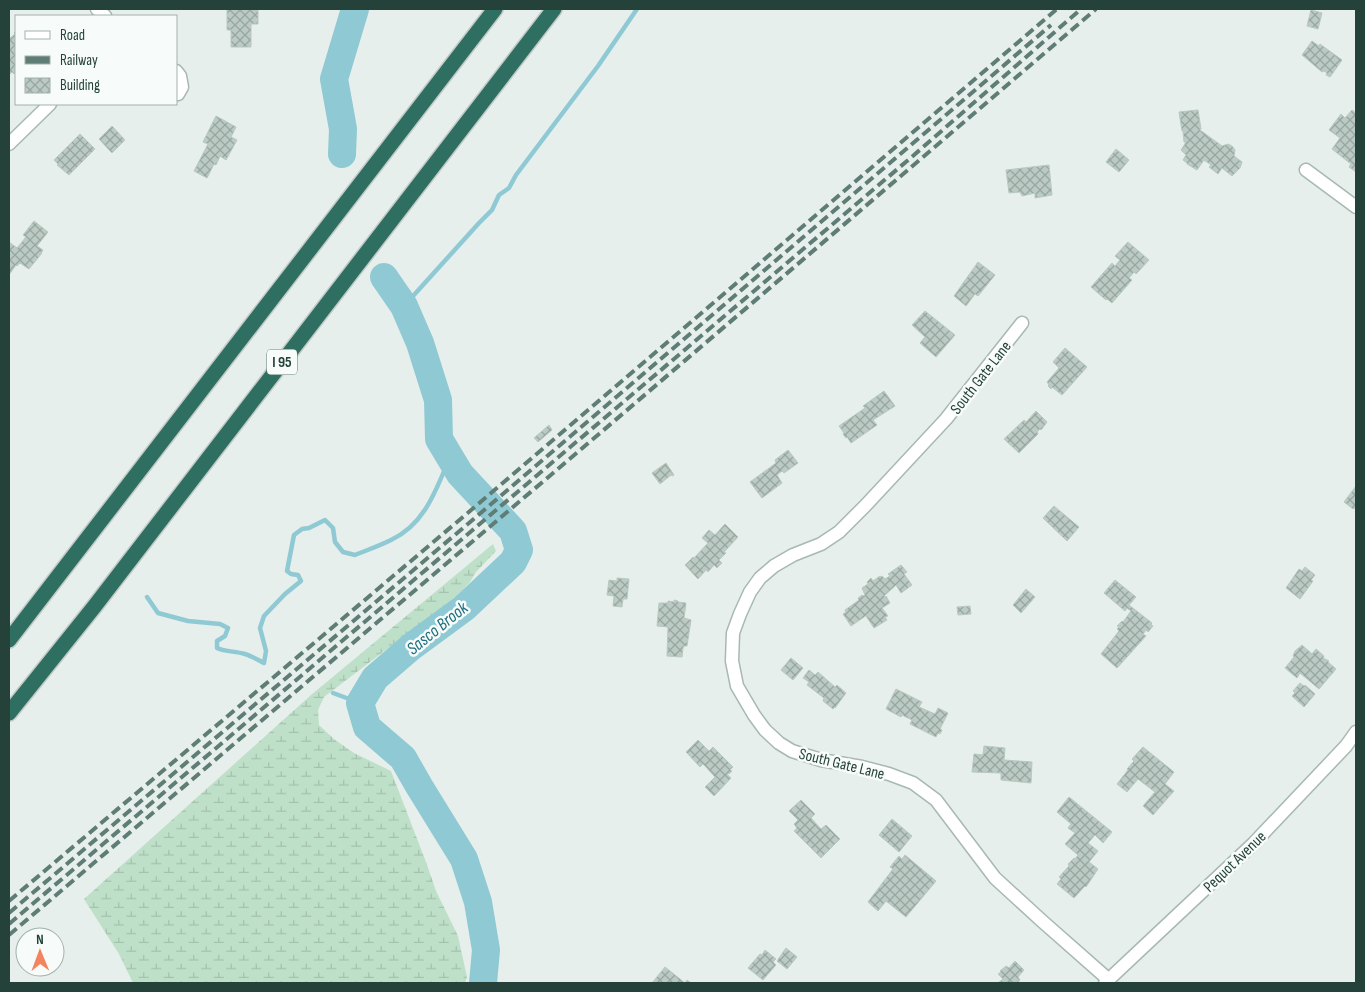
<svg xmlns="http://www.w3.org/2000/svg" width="1365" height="992" font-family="'Sofia Sans Condensed',sans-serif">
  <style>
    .wetland { fill: url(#wetland-marsh) }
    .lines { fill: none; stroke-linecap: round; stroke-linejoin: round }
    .stream { stroke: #8ec9d4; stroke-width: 4.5 }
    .river { stroke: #8ec9d4; stroke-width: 28 }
    .building { fill: url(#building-cross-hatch); stroke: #b8c9c2 }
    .street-casing { stroke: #a8b8b2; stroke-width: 15 }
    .highway-casing { stroke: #c2cac8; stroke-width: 18 }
    .street { stroke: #fff; stroke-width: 12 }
    .highway { stroke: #2f6f62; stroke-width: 15 }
    .rail { stroke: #5f7d75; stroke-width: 4; stroke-dasharray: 10 5; stroke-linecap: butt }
    .labels { text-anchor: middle; stroke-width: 5; stroke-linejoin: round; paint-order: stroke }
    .shield { fill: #f7fbf9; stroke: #637a73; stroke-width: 1 }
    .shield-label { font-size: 15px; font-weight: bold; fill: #24423a }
    .street-label { font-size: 16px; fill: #24423a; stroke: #f7fbf9 }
    .water-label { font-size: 18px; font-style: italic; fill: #1c6f80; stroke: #f7fbf9 }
  </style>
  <defs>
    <pattern id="wetland-marsh" width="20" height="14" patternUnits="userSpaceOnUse" patternTransform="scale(1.25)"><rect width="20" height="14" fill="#bfe0c8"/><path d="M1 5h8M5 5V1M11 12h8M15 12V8" fill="none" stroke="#a4c1ad"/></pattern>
    <pattern id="building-cross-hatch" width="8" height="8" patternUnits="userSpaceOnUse" patternTransform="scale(1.25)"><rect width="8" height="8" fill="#bbcac4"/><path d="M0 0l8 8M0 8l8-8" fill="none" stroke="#98a6a0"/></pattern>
  </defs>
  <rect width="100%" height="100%" fill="#e6efeb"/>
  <path class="wetland" d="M493,544L496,551L476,572L470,582L458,595L324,697L318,710L319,725L334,739L354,753L391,771L426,862L436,891L458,936L467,977L465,983H133L119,954L84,899L311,695Z"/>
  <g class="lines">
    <g class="stream">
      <path d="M404,306L479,223L492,210L499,195L509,188L516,175L598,66L637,9"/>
      <path d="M147,597L158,613L188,621L220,624L228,628L225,636L217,641V648C226,652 235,651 245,654C252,656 258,660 264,663L266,651L260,628L264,616L285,594L301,581L298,575L291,574L287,571L294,535L302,529L309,528L325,520L333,528L335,542L343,552L355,555C367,550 379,546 391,540C425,524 436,490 450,457"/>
      <path d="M333,693L360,703"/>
    </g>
    <g class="river">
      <path d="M342,154L343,129L334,79L355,9"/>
      <path d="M384,277L404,306L420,343L438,400L439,439L460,474L513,531L519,550L513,562L464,608L411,647L375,678L360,703L367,727L403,758L419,786L464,859L478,902L486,950L483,983"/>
    </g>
  </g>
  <g class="building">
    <path d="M227,9H258V24H251V47H231V30H227Z"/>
    <path d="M1311,10L1322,13L1318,29L1307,26Z"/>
    <path d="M16,31V72L14,74L12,72L9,75V39L15,34L14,33Z"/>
    <path d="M1312,41L1319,46L1320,44L1342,60L1330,77L1326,75L1327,73L1324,71L1322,72L1315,66L1302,55Z"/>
    <path d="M1198,110L1201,129H1200V130L1222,146L1228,144L1232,146L1235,150L1234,156L1242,162L1240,168L1232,176L1222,168L1218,174L1209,167L1211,165L1204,160L1197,170L1187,164V163L1183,160L1186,155L1181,150L1185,144V141L1184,142L1183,131H1182L1179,112Z"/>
    <path d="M1352,110L1356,113V172L1349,167L1351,164L1332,149L1340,138L1329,130L1341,114L1345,118Z"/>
    <path d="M216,116L236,127L231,137L237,140L226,160L220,156L216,165L214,164L207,178L194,171L208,144L203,142Z"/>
    <path d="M112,126L125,140L112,153L99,139Z"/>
    <path d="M80,134L95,149L69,175L57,165L58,164L54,160Z"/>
    <path d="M1116,149L1129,160L1119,172L1106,162Z"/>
    <path d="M1049,165L1052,195L1035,198V193L1022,196L1020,192L1009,193L1006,170Z"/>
    <path d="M34,221L48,232L37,246L43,250L41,253H42L29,269L20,263L17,266L16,265L9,275V242L17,248L26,237L23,235Z"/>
    <path d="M1128,242L1149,260L1136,274L1134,272L1129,278L1132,280L1112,303L1107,299L1106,300L1091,287L1112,263L1115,266L1120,260L1115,256Z"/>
    <path d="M978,262L995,275L978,296L975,294L966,306L954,296Z"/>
    <path d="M925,311L955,335L936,357L920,343L925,337L912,325Z"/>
    <path d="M1065,348L1087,367L1062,395L1052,387L1051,389L1048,386L1049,385L1047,382L1059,368L1053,362Z"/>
    <path d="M884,391L895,406L873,420L877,425L851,443L847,437L846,438L843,434L844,433L839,426L865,408L863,406Z"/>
    <path d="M1036,411L1047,422L1041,430L1040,429L1037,432L1038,434L1019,453L1004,439L1024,420L1026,422Z"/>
    <path d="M549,425L552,430L538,442L534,438Z"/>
    <path d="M788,450L798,463L784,473L782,471L777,475L782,483L762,498L750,482L776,463L775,460Z"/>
    <path d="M666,463L674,475L672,476L671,475L660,484L652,473Z"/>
    <path d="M1356,486V510L1354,508L1353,509L1344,502Z"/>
    <path d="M1054,506L1079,527L1067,541L1043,518Z"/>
    <path d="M725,524L738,537L724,552L726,553L719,560L722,563L717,568L714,565L708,572L694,558L708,543L702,538L709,530L715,535Z"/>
    <path d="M693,557L706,570L698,579L685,565Z"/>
    <path d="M901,565L907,572L904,574L912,585L901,593L896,585L884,596L885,597L886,596L890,603L882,608L888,616L885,617L887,620L874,628L866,616H868L867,615L851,626L843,614L846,612L845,610L859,600L858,598L862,595L863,596L865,595L862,588L868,584L867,582L871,578L873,581L880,576V577L882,576L885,579L890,576L888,574Z"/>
    <path d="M1305,567L1315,575L1311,580L1313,581L1300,599L1286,588L1299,569L1302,571Z"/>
    <path d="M617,578L629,579L627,599H623L622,607L613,606L614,596L607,595L609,580L617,581Z"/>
    <path d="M1115,580L1136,597L1129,605L1152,623L1151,624L1153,626L1148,632L1146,630L1143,634L1146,636L1117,668L1101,654L1119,631L1117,629L1119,627L1117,626L1122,621L1123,622L1131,611L1127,608L1125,611L1104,593Z"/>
    <path d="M1026,589L1035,597L1021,613L1013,605Z"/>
    <path d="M674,600L678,601V602L686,603L684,618L691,620L687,646H684L683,648L682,657L667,656L668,627L657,626L659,603H668V601L674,602Z"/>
    <path d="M970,606L971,614L958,615L957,607Z"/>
    <path d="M1302,645L1312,654L1316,649L1324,656L1323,658L1329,661L1328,662L1336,669L1319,689L1300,673L1297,678L1285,668L1294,657L1293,656L1295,651Z"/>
    <path d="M791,658L803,668L793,680L781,670Z"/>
    <path d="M809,670L815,675L818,672L835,687L837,685L846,693L835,708V707L833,709L823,701L824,698L807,685L809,682L803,678Z"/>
    <path d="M1300,683L1304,686L1305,685L1315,694L1304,707L1292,696L1295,693L1293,691Z"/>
    <path d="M896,689L922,702L919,707L935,714L938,708L948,713L940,729L942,730L940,734L938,733L936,737L910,724L912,720L902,715L901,717L886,709Z"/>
    <path d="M698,740L709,751L713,747L733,767L730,770L732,771L729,774L728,773L727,774L731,778L714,796L705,787L715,777L703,764L700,767L686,752Z"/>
    <path d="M984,746L1005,748L1004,760L1032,762L1031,783L1001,780V773L972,772L974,754L983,755Z"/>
    <path d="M1143,747L1174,772L1165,784L1174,791L1153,815L1143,806L1155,792L1138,779L1127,792L1117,784L1128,770L1127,769L1134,761L1132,759Z"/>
    <path d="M1069,797L1112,832L1103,843L1095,835L1088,843L1098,851L1089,862L1098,869L1086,887L1085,886L1074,898L1057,884L1061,879L1059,877L1069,866L1068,864L1074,858L1075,859L1078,855L1065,844L1075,833L1068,828L1071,824L1057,812Z"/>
    <path d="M801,800L815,814L811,818L821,829L826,825L840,839L821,858L794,831L797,828L794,824L798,820L789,811Z"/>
    <path d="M892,819L912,836L899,852L879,835Z"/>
    <path d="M905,855L936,881L906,917L886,901L878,911L868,902L893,869L890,867L899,856L902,859Z"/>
    <path d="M786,948L797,957L787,969L777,961Z"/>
    <path d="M765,950L776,959L773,962L776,965L763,980L748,968L760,954L762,955Z"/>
    <path d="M1015,961L1024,970L1018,977L1020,980L1017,983H998L1003,979L998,974L1001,972L1000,971L1006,966L1009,968Z"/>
    <path d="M665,967L685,983L687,980L691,983H652Z"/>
  </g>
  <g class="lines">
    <g class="street-casing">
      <g id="street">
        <path d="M97,9L105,16"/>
        <path d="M176,71L180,76L182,87L178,94H176"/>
        <path d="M9,144L50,104"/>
        <path d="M1306,170L1356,207"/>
        <path d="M1022,323L946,419L865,506L839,532L821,544L793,555L774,566L760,578L750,592L740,614L733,633L732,661L737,686L754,715L765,730L779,743L792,751L821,760L862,767L889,774L913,783L936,800L995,878L1042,921L1109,980"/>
        <path d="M1105,983L1254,843L1346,746L1356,732"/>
      </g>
    </g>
    <g class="highway-casing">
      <g id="highway">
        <path d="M9,640L495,9"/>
        <path d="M9,713L94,607L554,9"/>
      </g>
    </g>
    <use href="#street" class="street"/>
    <use href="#highway" class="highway"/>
    <g class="rail">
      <path d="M9,901L470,511L1057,9"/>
      <path d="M9,913L476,517L1051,25"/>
      <path d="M9,924L914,155L1081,9"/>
      <path d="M9,935L599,434L1096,9"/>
    </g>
  </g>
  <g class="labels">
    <rect class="shield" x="267" y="349.5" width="30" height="25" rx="4"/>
    <g class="shield-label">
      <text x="282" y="367">I 95</text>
    </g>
    <g class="street-label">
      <text transform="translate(980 377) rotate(-52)" y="6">South Gate Lane</text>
      <text transform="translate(842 763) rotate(14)" y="6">South Gate Lane</text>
      <text transform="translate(1234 861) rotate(-44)" y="6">Pequot Avenue</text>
    </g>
    <g class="water-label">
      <text transform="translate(437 628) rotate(-39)" y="6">Sasco Brook</text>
    </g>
  </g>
  <rect width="1365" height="992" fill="none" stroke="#24423a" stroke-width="20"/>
  <rect x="15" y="15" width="162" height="90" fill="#f7fbf9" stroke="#a3b1ad"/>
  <rect x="25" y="31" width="25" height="8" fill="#ffffff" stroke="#a3b1ad"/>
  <text x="60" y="40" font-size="15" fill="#24423a">Road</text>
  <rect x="25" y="56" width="25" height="8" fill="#5f7d75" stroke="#a3b1ad"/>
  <text x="60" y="65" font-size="15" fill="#24423a">Railway</text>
  <rect x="25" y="78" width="25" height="15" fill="url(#building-cross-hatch)" stroke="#a3b1ad"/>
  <text x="60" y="90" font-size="15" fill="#24423a">Building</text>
  <g transform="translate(40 952) rotate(359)"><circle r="24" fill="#f7fbf9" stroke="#a3b1ad"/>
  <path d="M0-4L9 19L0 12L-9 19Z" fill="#f4845f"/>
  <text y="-8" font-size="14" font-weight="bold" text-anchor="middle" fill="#24423a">N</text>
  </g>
</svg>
